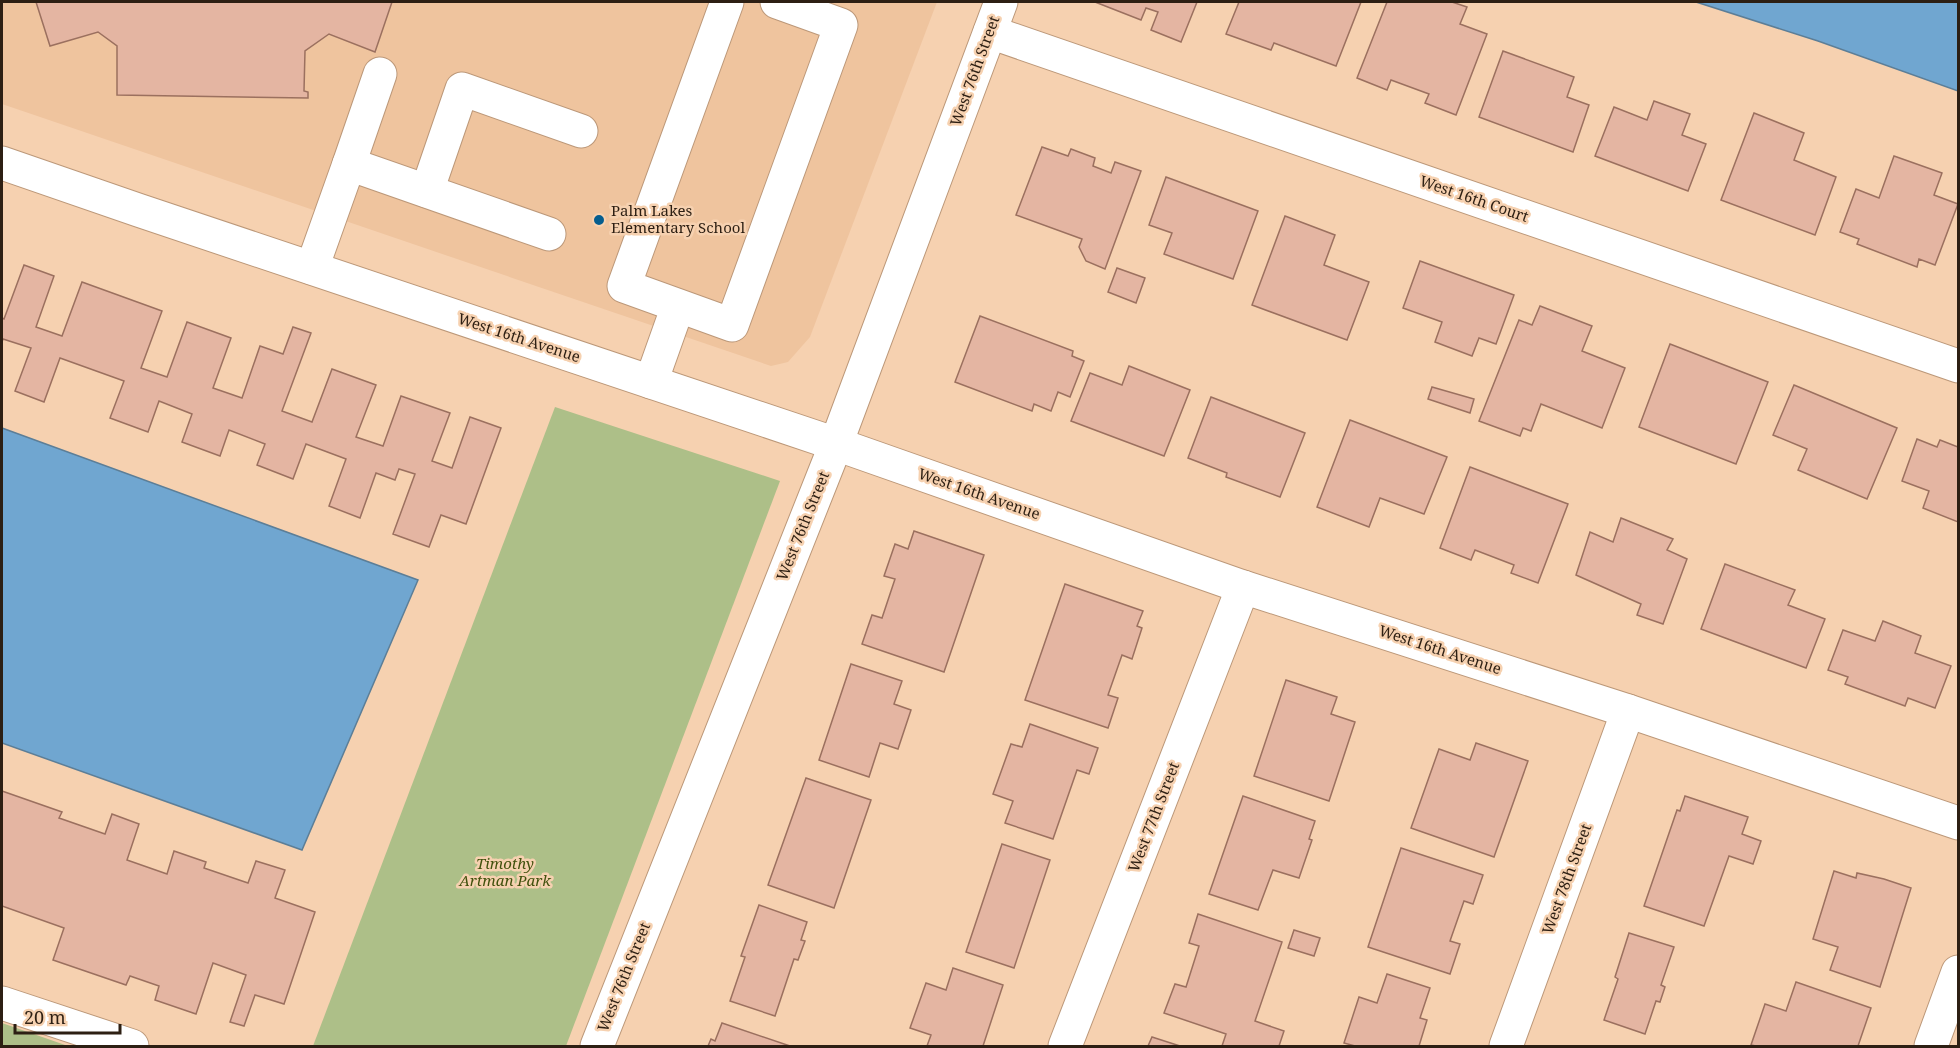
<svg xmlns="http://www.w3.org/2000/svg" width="1960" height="1048" font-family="'Noto Serif',serif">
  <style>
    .built { fill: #efc49e }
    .green { fill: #adbf88 }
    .water { fill: #70a6d0; stroke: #5c7e97; stroke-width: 1.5 }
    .building { fill: #e4b5a2; stroke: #9b705f; stroke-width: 1.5 }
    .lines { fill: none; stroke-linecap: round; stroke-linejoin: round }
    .minor-casing { stroke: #bc9879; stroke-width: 35 }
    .minor { stroke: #fff; stroke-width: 33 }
    .poi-dot { fill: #055d8e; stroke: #f6d1b0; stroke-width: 2 }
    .labels { text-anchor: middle; stroke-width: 5; stroke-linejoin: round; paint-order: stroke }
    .street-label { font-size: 15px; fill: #2d1f13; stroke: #f6d1b0 }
    .poi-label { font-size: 15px; fill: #2d1f13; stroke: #f6d1b0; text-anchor: start }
    .park-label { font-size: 15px; font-style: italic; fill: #41510d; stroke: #f6d1b0 }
  </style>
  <rect width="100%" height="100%" fill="#f6d1b0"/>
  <path class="built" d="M2,2H937L810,337L788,362L771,366L2,104Z"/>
  <g class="green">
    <path d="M555,407L780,481L566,1046H313Z"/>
    <path d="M2,1023L68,1046H2Z"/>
  </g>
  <g class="water">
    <path d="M1696,2H1958V91L1818,41Z"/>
    <path d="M2,428L418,580L302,850L2,743Z"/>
  </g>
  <g class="building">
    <path d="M36,2H392L375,52L329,34L305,51L304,91L308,92V98L117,95V46L98,32L50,46Z"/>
    <path d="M1095,2H1197L1181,42L1151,30L1158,12L1146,8L1141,20Z"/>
    <path d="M1239,2H1361L1336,66L1274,43L1271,50L1226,34Z"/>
    <path d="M1387,2H1452L1467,7L1460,24L1487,34L1456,115L1425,103L1429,94L1391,80L1387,90L1357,78Z"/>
    <path d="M1503,51L1574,77L1567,97L1589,105L1573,152L1479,117Z"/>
    <path d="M1654,101L1690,114L1682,135L1706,144L1688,191L1595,156L1614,107L1647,120Z"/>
    <path d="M1754,113L1804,133L1794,160L1836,177L1815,235L1721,200Z"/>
    <path d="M1042,147L1068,156L1071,149L1095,158L1093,166L1111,173L1115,162L1141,171L1105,269L1086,261L1079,247L1082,239L1016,215Z"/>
    <path d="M1894,156L1942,173L1934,195L1958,204L1935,265L1919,259L1917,267L1857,244L1859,239L1840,232L1856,189L1879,198Z"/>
    <path d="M1166,177L1258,211L1233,279L1164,254L1172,233L1149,225Z"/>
    <path d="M1285,216L1335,235L1324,265L1369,282L1347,340L1252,305Z"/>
    <path d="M1420,261L1514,295L1496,344L1479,338L1472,356L1435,342L1442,322L1403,308Z"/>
    <path d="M24,265L54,276L36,327L62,336L82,282L162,311L141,368L167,377L187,322L231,338L213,388L242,398L260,346L283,354L293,327L311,333L282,411L312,422L332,369L376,385L356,437L383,446L401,396L450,413L432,461L452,468L470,417L501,428L466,524L441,515L429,547L393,534L415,474L399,469L395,480L376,473L360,518L329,506L346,459L306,444L293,479L257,465L265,444L229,430L220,456L182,442L192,414L159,401L148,432L110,418L124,381L60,358L44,402L15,391L31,348L3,339L2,342V318L4,319Z"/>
    <path d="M1117,268L1145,278L1136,303L1108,292Z"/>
    <path d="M1540,306L1592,326L1582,351L1625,368L1602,428L1541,404L1531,431L1523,428L1520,436L1479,421L1519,320L1532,325Z"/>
    <path d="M980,316L1073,351L1072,356L1084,361L1070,397L1058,392L1051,411L1034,404L1032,411L955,382Z"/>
    <path d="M1670,344L1768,382L1736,464L1639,427Z"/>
    <path d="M1129,366L1190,390L1164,456L1071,421L1090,373L1122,385Z"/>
    <path d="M1794,385L1897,428L1867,499L1798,470L1807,449L1773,435Z"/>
    <path d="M1432,387L1474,399L1470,413L1428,399Z"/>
    <path d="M1211,397L1305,433L1280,497L1226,477L1227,473L1188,458Z"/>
    <path d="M1350,420L1447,457L1424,514L1380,498L1369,527L1317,507Z"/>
    <path d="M1917,439L1937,447L1940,440L1958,447V522L1923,508L1929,491L1902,481Z"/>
    <path d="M1470,467L1568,504L1538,583L1511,573L1514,565L1475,550L1471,560L1440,548Z"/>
    <path d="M1621,518L1673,539L1667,550L1687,559L1663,624L1637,615L1641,604L1576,575L1590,532L1613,542Z"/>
    <path d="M914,531L984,555L944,672L862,644L872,615L882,618L895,579L884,576L895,544L908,549Z"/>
    <path d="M1725,564L1795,590L1788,605L1825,619L1806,668L1701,629Z"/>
    <path d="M1065,584L1143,611L1137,626L1142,628L1132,659L1122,655L1108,695L1118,698L1108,728L1025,700Z"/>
    <path d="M1883,621L1921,636L1915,653L1951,666L1935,708L1908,698L1905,706L1845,684L1848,677L1828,670L1843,630L1875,641Z"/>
    <path d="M851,664L902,681L894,704L911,710L898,749L880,743L869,777L819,760Z"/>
    <path d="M1286,680L1337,697L1331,714L1355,722L1329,801L1254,776Z"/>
    <path d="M1030,724L1098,748L1089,774L1077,770L1053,839L1005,823L1013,801L993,794L1011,744L1022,747Z"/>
    <path d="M1476,743L1528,761L1494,857L1411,828L1439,749L1470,760Z"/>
    <path d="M806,778L871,800L834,908L768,885Z"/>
    <path d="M2,791L62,812L59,818L105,834L112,814L139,824L127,860L167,874L174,851L206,862L204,868L248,883L256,861L285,870L275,898L315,912L284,1004L255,995L244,1026L230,1022L246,975L213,963L196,1014L155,1000L159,986L130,976L126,985L53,960L64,928L2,906Z"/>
    <path d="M1243,796L1315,821L1309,839L1312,840L1299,878L1273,870L1258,910L1209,894Z"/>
    <path d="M1685,796L1748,817L1742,834L1761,841L1753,864L1729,856L1704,926L1644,906L1677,810L1680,811Z"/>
    <path d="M1002,844L1050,860L1014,968L966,952Z"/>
    <path d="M1401,848L1483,875L1473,904L1464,901L1450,941L1460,944L1450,974L1368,947Z"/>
    <path d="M1834,871L1856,878L1857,873L1884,879L1911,888L1880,987L1830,970L1838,947L1813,939Z"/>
    <path d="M759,905L807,922L801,940L805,941L798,960L794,959L775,1016L730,1001L745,957L741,956Z"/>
    <path d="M1198,914L1282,942L1255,1021L1284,1031L1279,1046H1222L1226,1034L1164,1013L1175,984L1186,987L1199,946L1189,943Z"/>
    <path d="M1294,930L1320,938L1314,956L1288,948Z"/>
    <path d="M1629,933L1674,947L1661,985L1665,987L1660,1002L1656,1001L1645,1034L1604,1020L1618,979L1615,977Z"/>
    <path d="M953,968L1003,985L983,1046H927L931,1035L910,1028L926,983L946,990Z"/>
    <path d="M1387,974L1430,988L1420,1018L1427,1020L1419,1046H1355L1344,1043L1359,997L1377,1003Z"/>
    <path d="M1796,982L1871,1008L1858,1046H1756L1751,1045L1765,1004L1786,1011Z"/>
    <path d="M722,1023L790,1046H708L711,1039L715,1041Z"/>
    <path d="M1152,1037L1180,1046H1148Z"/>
  </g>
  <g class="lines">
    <g class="minor-casing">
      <g id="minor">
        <path d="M727,2L624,286L732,325L841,25L777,2"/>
        <path d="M990,32L1958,366"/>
        <path d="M2,163L138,210L836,444L1243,587L1628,711L1958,823"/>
        <path d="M349,164L380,74"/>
        <path d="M427,191L462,89L581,131"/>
        <path d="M312,268L349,164L549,234"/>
        <path d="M651,382L678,306"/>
        <path d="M2,1003L132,1046"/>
        <path d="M597,1046L836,444L1001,2"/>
        <path d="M1065,1046L1243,587"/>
        <path d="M1506,1046L1628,711"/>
        <path d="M1931,1046L1958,972"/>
      </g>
    </g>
    <use href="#minor" class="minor"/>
  </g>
  <circle class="poi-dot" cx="599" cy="220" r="6"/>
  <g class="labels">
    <g class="street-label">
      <text transform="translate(975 71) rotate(-70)" y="5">West 76th Street</text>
      <text transform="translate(1474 199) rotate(19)" y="5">West 16th Court</text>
      <text transform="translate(519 338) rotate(18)" y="5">West 16th Avenue</text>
      <text transform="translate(979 494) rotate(19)" y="5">West 16th Avenue</text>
      <text transform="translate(803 526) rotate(-68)" y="5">West 76th Street</text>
      <text transform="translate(1440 650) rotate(18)" y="5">West 16th Avenue</text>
      <text transform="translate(1154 817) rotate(-69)" y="5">West 77th Street</text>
      <text transform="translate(1567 879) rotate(-70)" y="5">West 78th Street</text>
      <text transform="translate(624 977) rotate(-68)" y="5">West 76th Street</text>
    </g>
    <g class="poi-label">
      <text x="611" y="216">Palm Lakes<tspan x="611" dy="17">Elementary School</tspan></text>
    </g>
    <g class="park-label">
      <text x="505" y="869">Timothy<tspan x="505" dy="17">Artman Park</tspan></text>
    </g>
  </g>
  <rect width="1960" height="1048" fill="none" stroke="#2d1f13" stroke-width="6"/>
  <path d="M15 1024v9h105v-9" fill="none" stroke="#2d1f13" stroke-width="3"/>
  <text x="24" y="1024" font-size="18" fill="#2d1f13" stroke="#f6d1b0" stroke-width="4.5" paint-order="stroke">20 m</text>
</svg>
